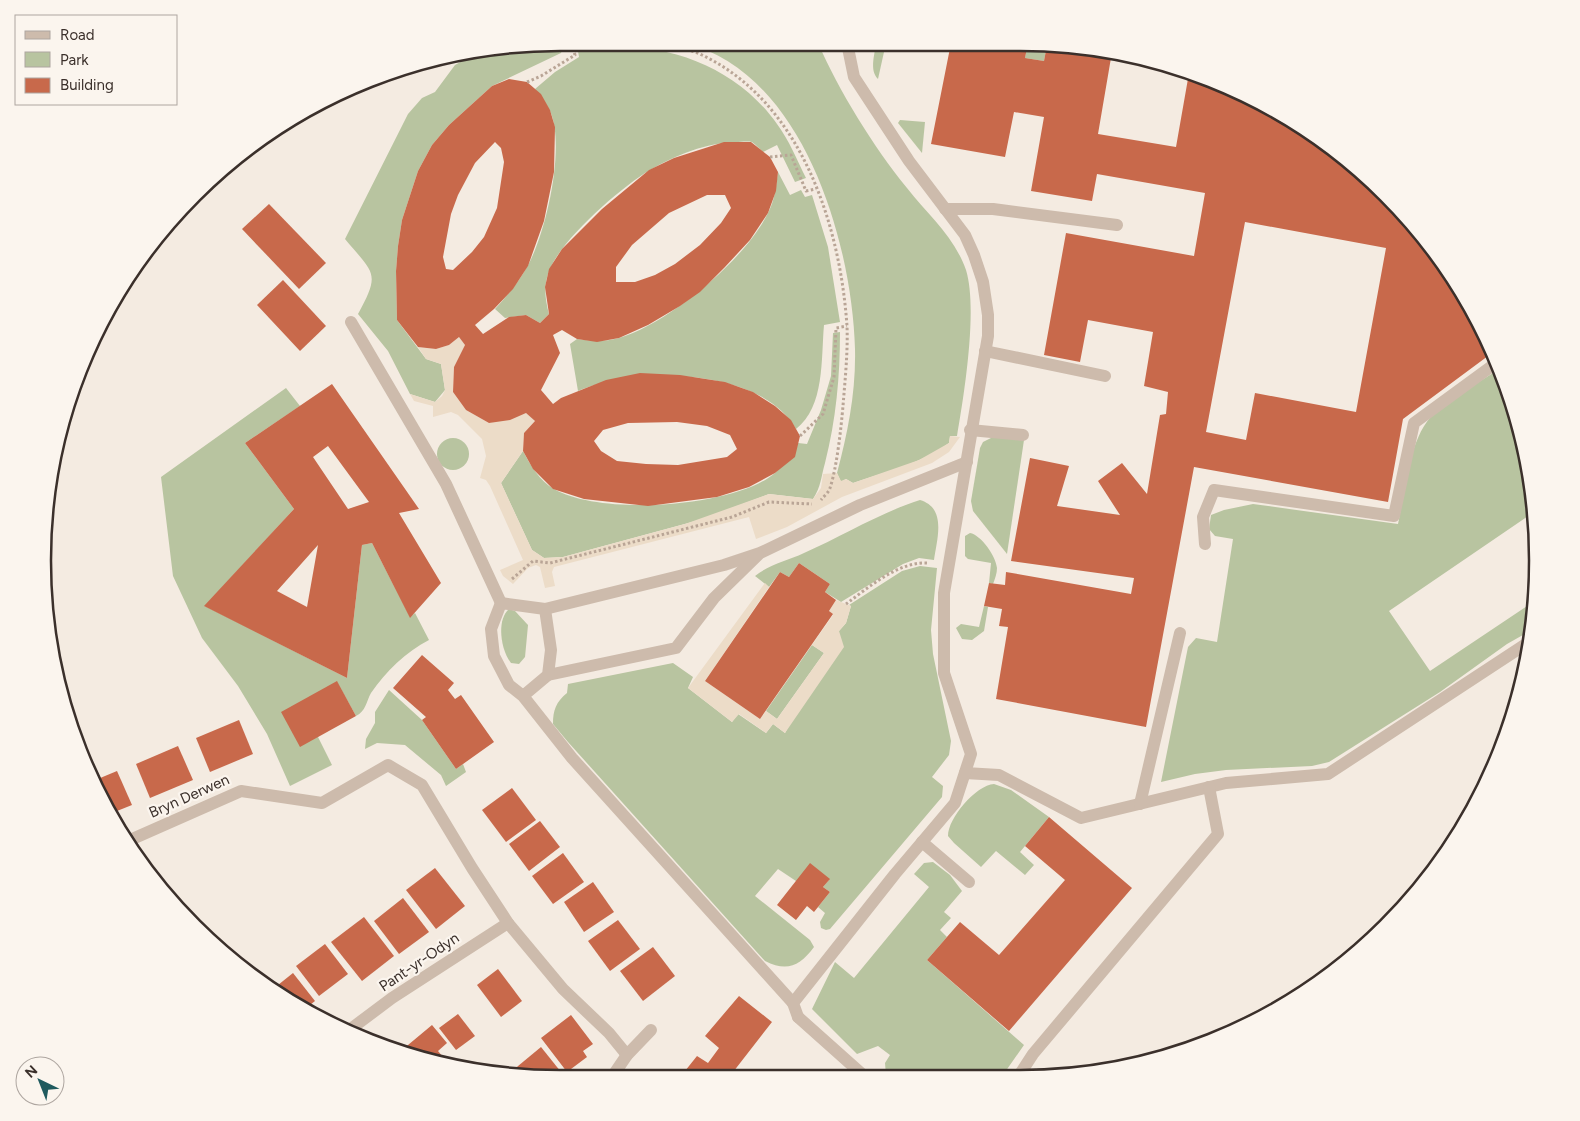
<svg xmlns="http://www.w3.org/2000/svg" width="1580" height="1121" font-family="Figtree,sans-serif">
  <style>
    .green { fill: #b8c4a0 }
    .plaza { fill: #ecdcc8 }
    .building { fill: #c8694b; fill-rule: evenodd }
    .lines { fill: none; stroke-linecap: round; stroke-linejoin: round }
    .path { stroke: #b9a596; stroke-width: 3; stroke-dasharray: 2.5 2.5; stroke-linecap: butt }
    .lane { stroke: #cdbbac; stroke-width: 12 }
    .street { stroke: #cdbbac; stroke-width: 12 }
    .labels { text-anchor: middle; stroke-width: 4.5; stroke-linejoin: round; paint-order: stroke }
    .street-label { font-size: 15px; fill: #3b302b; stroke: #fbf5ee }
    .rim { fill: none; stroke: #3b302b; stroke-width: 2.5 }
  </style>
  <rect width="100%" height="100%" fill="#f4ebe1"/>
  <g class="green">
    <path d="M565,43L561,53L492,86L449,125L432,145L418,171L402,220L398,246L396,271L397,320L426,359L441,364L445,390L435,402L410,394L388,351L358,314C381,272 374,274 345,239L408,114L422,98L435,92L455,65L475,54Z"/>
    <path d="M685,43H818C839,91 873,146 907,188C928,215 954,236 966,270C978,309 964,395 957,436H950L949,443C921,464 885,472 853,483L846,479L841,482L837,473C848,432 856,391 855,349C852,242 803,72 685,43Z"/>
    <path d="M876,43H886L878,79C869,70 875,54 876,43Z"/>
    <path d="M1028,43L1047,45L1044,61L1025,58Z"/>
    <path d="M611,46C675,45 739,70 777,124C789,140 797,160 806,178L795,182L777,145L763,152C760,149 755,144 752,142C748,141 740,142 736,142C708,142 674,156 650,170C621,187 562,239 550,269C543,284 545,299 549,314L540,323L526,315L505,318L495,309C507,296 518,283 527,267C546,234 566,146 550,111C546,103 540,96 535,89L555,72L579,57L578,51Z"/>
    <path d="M900,120L925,122L922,153L898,123Z"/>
    <path d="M778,172L790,195L801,190L805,197L812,195L828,247L840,322L824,325C821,358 825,407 796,429C761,367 635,366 578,391L570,344L577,339C592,341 604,342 619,338C668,324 746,259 768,213C775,200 776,186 778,172Z"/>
    <path d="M840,332C840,377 836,420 825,463C821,477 821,487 813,499L769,494L703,519L563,557L544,558L532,550L501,483L523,451C530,465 540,481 554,489C600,516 734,508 775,473C784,465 791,452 798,443L807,444L821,410L831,376L833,333Z"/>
    <path d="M1499,369C1513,400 1537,482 1531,514L1389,611L1430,671L1536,600L1530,631L1507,644L1440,692L1329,762L1312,766L1226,770L1195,774L1161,782L1188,647L1196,638L1217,642L1233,539L1215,536L1209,529L1211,515L1224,510L1253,504L1398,524C1405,492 1409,435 1435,413C1454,396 1478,383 1499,369Z"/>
    <path d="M286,388L300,406L245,443L294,509L205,606L347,678L362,545L372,543L410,617L415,613L429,640C406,652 386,671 371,693C366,702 366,711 356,716L337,682L318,737L332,765L290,786L267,734L238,686L202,638L173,576L161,477Z"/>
    <path d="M993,437L1024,440L1007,554L973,511L971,501L980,448L983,442Z"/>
    <circle cx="453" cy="454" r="16"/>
    <path d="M920,500C947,508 937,539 934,560L919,558L903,564L841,602L825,592L830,584L799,563L789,577L780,572L769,587L755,576C770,564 787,561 804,553C843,536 879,513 920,500Z"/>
    <path d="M970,533C981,535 996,556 997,568C997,573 995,579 993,584L989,583L991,563L968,559L965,556V536Z"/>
    <path d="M920,566L937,568L931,630L933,654L951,741L949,755L932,777L943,786L942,797L830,929L826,930L821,928L820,922L825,913L818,907L830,892L823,887L829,880L796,881L778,869L755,896L810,940L814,947C800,966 787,972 765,961L568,742L553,724C553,710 556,702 567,693L568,684L673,663L693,677L688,688L732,722L738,714L766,733L773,724L785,733L839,631L846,623L851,606L849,605L902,571Z"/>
    <path d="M984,606L988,607L984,631L972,640L962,639L956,628L961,624L979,627Z"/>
    <path d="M509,609L515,611L528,625L525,657L519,664L511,663C501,651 496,620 509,609Z"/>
    <path d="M812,645L824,653L777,719L766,711Z"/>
    <path d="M389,690L422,720L456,769L463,764L466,772L446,786L441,775L405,745L377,743L365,749L366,739L375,723V712Z"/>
    <path d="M994,784L1011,790L1049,817L1020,852L1034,865L1025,875L996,851L981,867L954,843L948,836C948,818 976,785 994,784Z"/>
    <path d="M933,862L950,875L962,891L944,912L951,918L940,930L947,937L927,960L1024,1045L1003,1075H886L885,1063L890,1055L878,1046L857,1054L812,1009L835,962L854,978L929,887L914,874L924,863Z"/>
  </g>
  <g class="plaza">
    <path d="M459,337L465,345L454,367L453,392L466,410L489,423L526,413L535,421L524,433L523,451L501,483L532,550L544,558L563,557L685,524L769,494L813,499L821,488L823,474L837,473L841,481L846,479L853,483L919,460L949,443L950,436L960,437L949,452L932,463L842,497L787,527L756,539L749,517L554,567L552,572L555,586L545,588L540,567L536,565L528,568L513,584L503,576L500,570L523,560L490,486L486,480L480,478L486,456L482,439L458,415L451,412L433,417V406L414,401L410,394L435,402L442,396L445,390L441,364L426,359L418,347L436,349L449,345Z"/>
    <path d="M765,583L769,587L705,681L760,719L766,711L777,719L824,653L812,645L833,615L829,611L836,600L851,606L846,623L839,631L844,647L785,733L773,724L766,733L739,714L732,722L688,688Z"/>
  </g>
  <g class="building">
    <path d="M951,43H1028L1025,58L1044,61L1047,45L1112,52L1098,134L1176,147L1189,73L1217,82L1279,112L1361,171L1409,219L1468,301L1492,353L1403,419L1388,502L1194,467L1146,727L996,699L1008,627L999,626L1002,609L984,606L989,583L1005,585L1006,572L1131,594L1134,578L1011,561L1030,458L1069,466L1057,506L1120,515L1098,481L1122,463L1147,494L1160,415L1166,414L1168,392L1144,386L1153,332L1088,320L1080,362L1044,355L1066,233L1194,256L1205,193L1097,174L1092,201L1031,191L1044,117L1014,112L1005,157L931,144ZM1245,222L1386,248L1356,412L1255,393L1246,440L1206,432Z"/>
    <path d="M509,79L527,82L541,94L550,110L555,127L554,172L544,221L528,266L513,289L494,309L475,325L483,334L509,317L526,315L540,323L549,314L545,287L549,269L562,249L602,209L649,170L674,158L724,142H751L770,157L778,172L776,191L768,213L750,240L725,267L700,292L680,306L648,325L619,338L597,342L577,339L562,330L553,335L560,353L541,390L553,404L561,398L606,380L640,373L680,375L725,382L753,392L775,406L791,420L800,436L795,457L775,473L749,487L717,497L648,506L584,499L553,489L533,469L523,451L524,433L535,421L526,413L510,420L489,423L466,410L453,392L454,367L465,345L459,337L449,345L436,349L418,347L397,320L396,271L398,246L402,220L418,171L432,145L449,125L492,86ZM495,142L501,148L504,162L497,208L484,237L472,252L453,270L446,269L443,257L451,214L458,195L475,163ZM707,195H725L731,208L721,223L700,245L675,264L655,275L635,282H616V267L632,245L669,213ZM677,422L707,426L730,435L737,449L727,457L678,465L646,464L617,461L601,451L594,441L603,430L628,423Z"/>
    <path d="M269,204L326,263L299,289L242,229Z"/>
    <path d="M283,280L326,326L300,351L257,305Z"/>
    <path d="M332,384L419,509L399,513L441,583L410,618L372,543L362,545L347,678L204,606L294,509L245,443ZM328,446L369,502L348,509L313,457ZM318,545L307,607L277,591Z"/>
    <path d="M799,563L830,584L825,592L836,600L829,611L833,614L760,719L705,681L780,572L789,577Z"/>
    <path d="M422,655L454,683L448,690L455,699L461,695L494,742L456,769L422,720L426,717L393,688Z"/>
    <path d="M337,681L356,716L300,747L281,712Z"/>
    <path d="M239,720L253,754L210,772L196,738Z"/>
    <path d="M178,746L193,780L150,798L136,764Z"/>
    <path d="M117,771L132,805L112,813L96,790L93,781Z"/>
    <path d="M512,788L536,820L506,842L482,810Z"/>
    <path d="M1049,817L1132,888L1009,1031L927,960L960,922L999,955L1065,880L1025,846Z"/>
    <path d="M540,821L560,847L529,871L509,844Z"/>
    <path d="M563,853L584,882L553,904L532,876Z"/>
    <path d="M810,863L830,879L823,887L830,892L814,912L807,906L796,920L777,905Z"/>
    <path d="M435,868L465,906L436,929L406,890Z"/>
    <path d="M593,882L614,912L584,932L564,902Z"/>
    <path d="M403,898L429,932L399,954L374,921Z"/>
    <path d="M364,917L394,956L362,981L331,942Z"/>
    <path d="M618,920L640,949L610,971L588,941Z"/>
    <path d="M325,944L348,974L319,996L296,966Z"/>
    <path d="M653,947L675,976L643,1001L620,971Z"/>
    <path d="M498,969L522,1001L501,1017L477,985Z"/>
    <path d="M293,973L315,1001L305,1009L273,989Z"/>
    <path d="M739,996L772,1022L730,1076H681L697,1056L708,1063L719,1048L705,1036Z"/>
    <path d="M458,1014L475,1036L456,1050L439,1028Z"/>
    <path d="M571,1015L593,1044L583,1051L587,1057L567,1072L541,1038Z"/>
    <path d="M432,1025L447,1043L438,1051L448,1063L447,1064L427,1061L402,1050Z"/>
    <path d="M541,1047L565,1077L516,1076L512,1071Z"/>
  </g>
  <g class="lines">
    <g class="path">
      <path d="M647,43C665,45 685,47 702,55C801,102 840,224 847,326C848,352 845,380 843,406C841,428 837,467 830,488C829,492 824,496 821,500"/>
      <path d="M527,82L541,76L575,55L573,47L597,43"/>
      <path d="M770,157L791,155L806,191L816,189"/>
      <path d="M800,436L823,414L834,377L836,328L847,326"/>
      <path d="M512,579L533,561L550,563L732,517L769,502L812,504"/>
      <path d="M846,604C869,587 899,561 928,563"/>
    </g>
    <g class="lane">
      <path d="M945,209H993L1117,225"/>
      <path d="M351,322L446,484L501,603"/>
      <path d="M985,351L1105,376"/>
      <path d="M970,430L1023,435"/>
      <path d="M1205,544L1203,517L1214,490L1394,516L1414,423L1496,363"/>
      <path d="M545,609L724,565L760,553L860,505L967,462"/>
      <path d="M548,675L676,648L714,598L758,555"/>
      <path d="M523,696L548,675L551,650L545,609L501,603L491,629L494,656L509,685L523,696L572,758L793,1003"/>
      <path d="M965,773L999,775L1081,818L1226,783L1328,774L1529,642"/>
      <path d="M1140,804L1180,633"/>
      <path d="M922,842L969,882"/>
      <path d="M798,1017L793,1003L895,874L955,803L971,754L944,673V593L988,336V315L983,282L974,255L965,235L909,161L854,77L847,43"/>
      <path d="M1020,1074L1033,1054L1218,834L1209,787"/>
    </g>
    <g class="street">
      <path d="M130,840L241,791L322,803L388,765L422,785L472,868L508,923L563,989L609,1033L627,1055"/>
      <path d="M798,1017L863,1075"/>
      <path d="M348,1031L392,998L508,923"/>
      <path d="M612,1077L627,1055L651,1030"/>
    </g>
  </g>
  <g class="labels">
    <g class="street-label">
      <text transform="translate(189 796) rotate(-24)" y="5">Bryn Derwen</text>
      <text transform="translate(419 962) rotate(-34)" y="5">Pant-yr-Odyn</text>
    </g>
  </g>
  <path d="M0 0H1580V1121H0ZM560 51H1020A509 509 0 0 1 1529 560V561A509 509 0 0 1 1020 1070H560A509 509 0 0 1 51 561V560A509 509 0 0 1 560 51Z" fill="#fbf5ee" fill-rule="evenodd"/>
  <path class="rim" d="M560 51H1020A509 509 0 0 1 1529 560V561A509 509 0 0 1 1020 1070H560A509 509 0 0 1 51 561V560A509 509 0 0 1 560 51Z"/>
  <rect x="15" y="15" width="162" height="90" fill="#fbf5ee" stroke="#aea6a0"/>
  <rect x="25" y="31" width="25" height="8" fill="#cdbbac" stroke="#aea6a0"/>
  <text x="60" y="40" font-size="15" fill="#3b302b">Road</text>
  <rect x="25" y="52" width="25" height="15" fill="#b8c4a0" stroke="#aea6a0"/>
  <text x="60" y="65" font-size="15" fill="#3b302b">Park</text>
  <rect x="25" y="78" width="25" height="15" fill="#c8694b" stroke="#aea6a0"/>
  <text x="60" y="90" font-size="15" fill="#3b302b">Building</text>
  <g transform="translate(40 1081) rotate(317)"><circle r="24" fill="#fbf5ee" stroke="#aea6a0"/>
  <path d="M0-4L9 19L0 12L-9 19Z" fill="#1f5a5e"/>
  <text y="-8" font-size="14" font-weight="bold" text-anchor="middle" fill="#3b302b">N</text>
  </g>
</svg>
